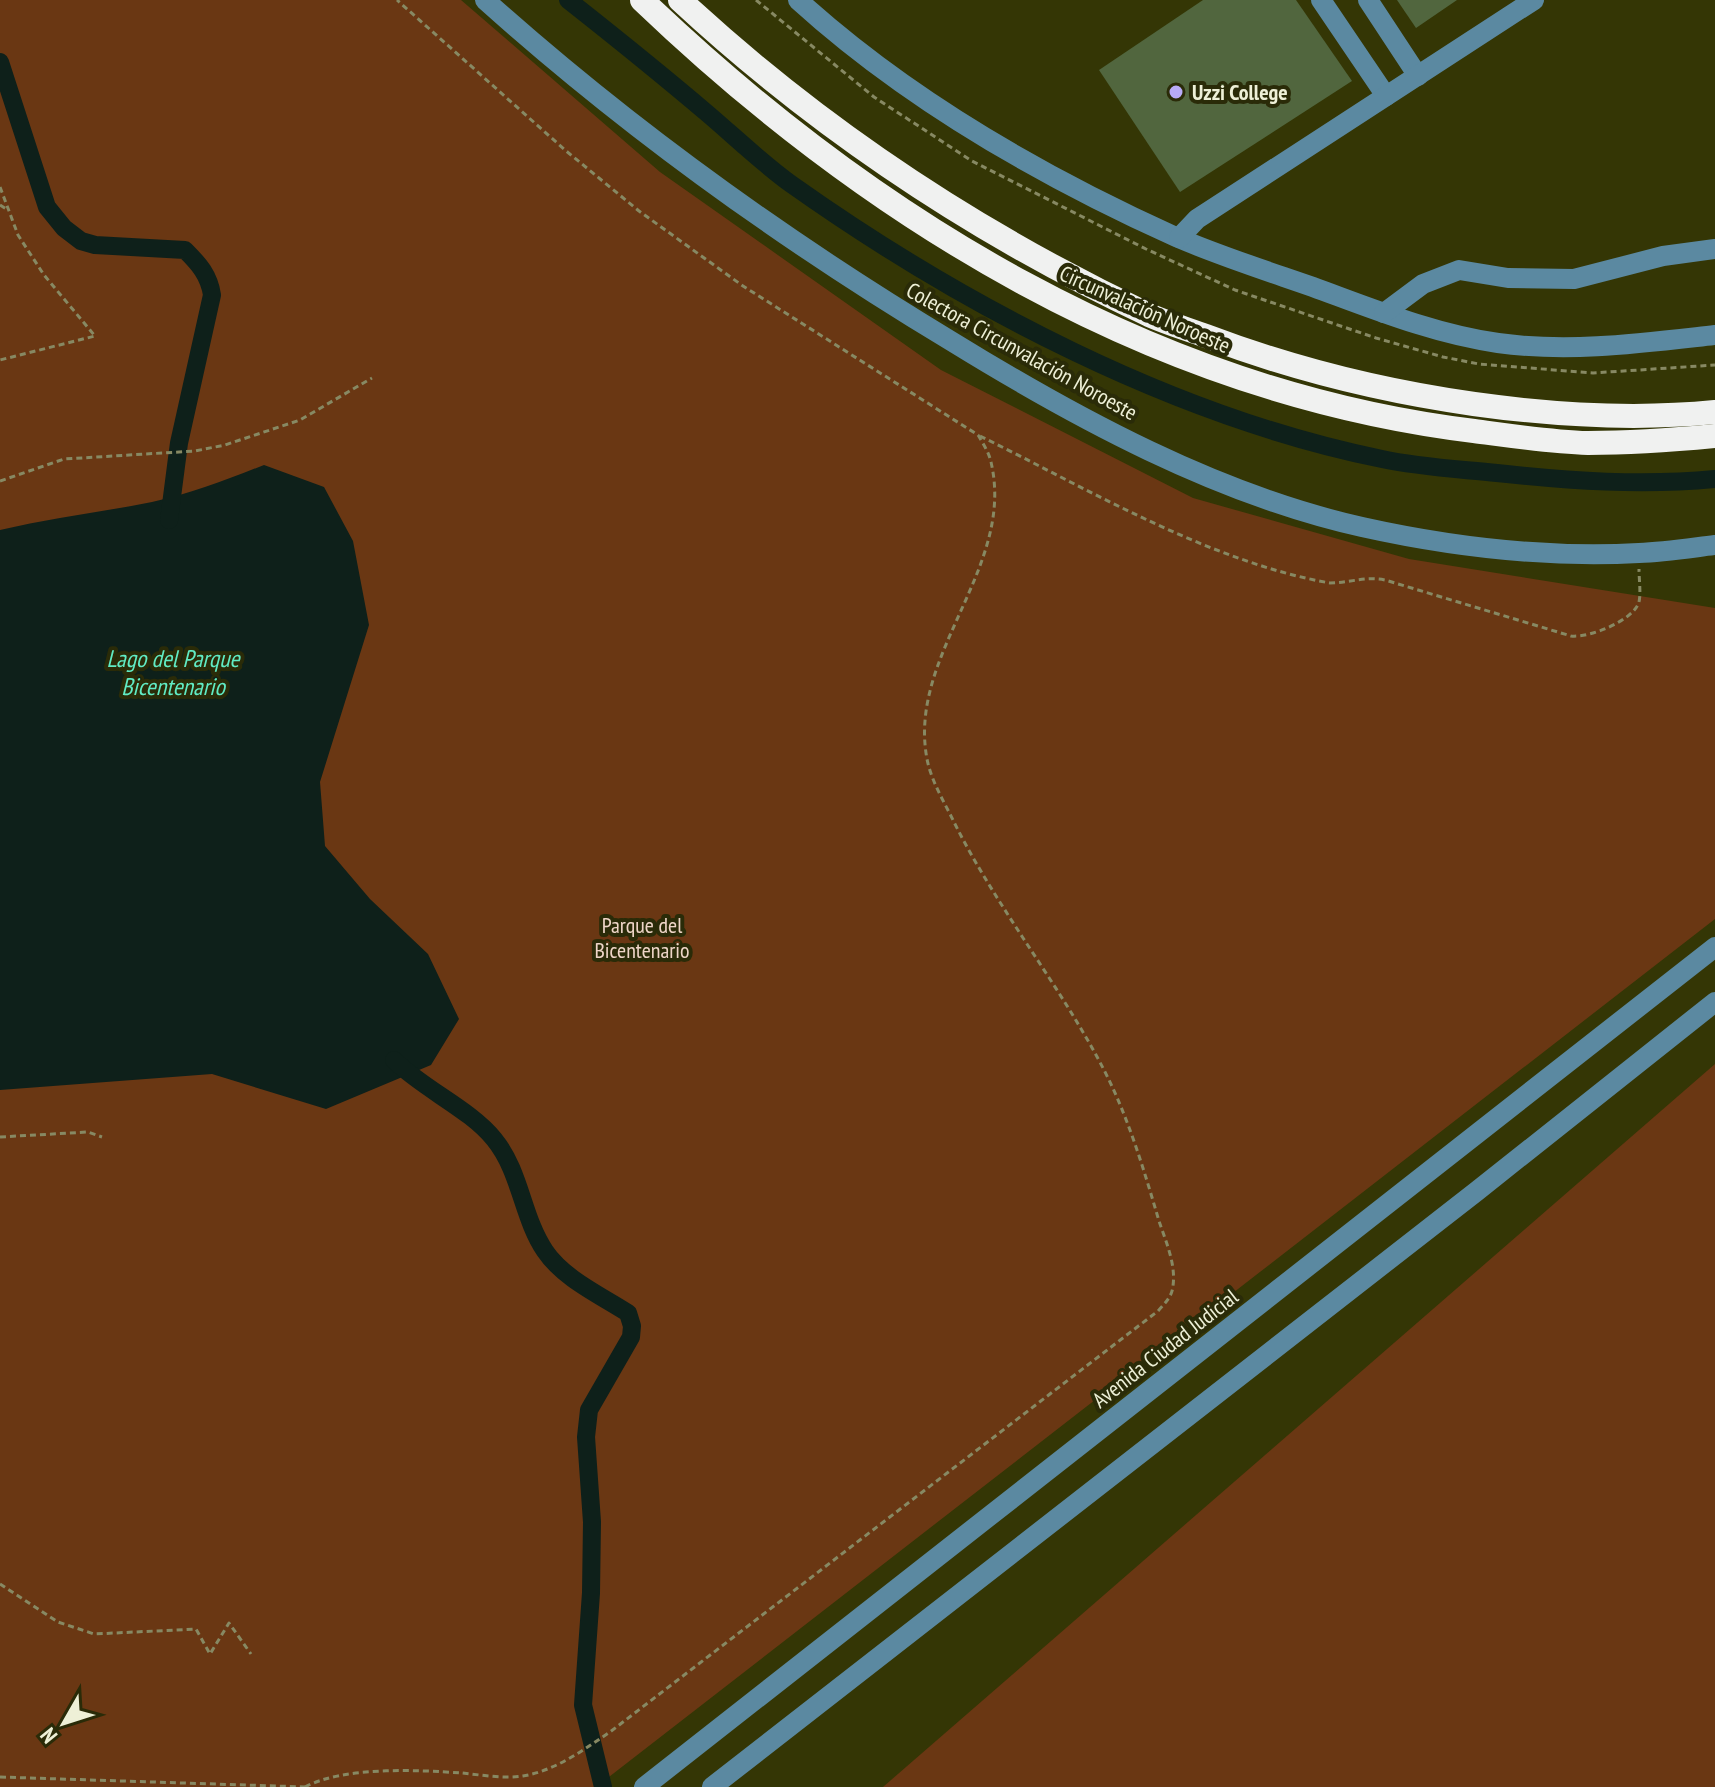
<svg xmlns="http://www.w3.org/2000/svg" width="1715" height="1787" font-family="'PT Sans Narrow',sans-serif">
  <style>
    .green { fill: #6a3713 }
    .water { fill: #0e201a }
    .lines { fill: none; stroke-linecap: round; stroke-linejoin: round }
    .canal { stroke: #0e201a; stroke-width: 18 }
    .building { fill: #51663e }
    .path { stroke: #878963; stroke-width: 3; stroke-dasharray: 6 4; stroke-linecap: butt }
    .minor { stroke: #5b89a1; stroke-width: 20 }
    .highway { stroke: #f0f1f0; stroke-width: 24 }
    .poi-dot { fill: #b8abf7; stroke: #2a2b08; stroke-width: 3 }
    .labels { text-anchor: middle; stroke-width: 8; stroke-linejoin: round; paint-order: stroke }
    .poi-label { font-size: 22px; font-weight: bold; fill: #eef0d7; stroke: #2a2b08; text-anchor: start }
    .street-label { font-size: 22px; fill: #eef0d7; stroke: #2a2b08 }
    .park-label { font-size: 22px; fill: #efd6c8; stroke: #2a2b08 }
    .water-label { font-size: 24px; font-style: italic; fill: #60ebc4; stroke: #2a2b08 }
  </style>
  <rect width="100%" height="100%" fill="#343605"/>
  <g class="green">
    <path d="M0,0H461L660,172L941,370L1193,498L1409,559L1715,608V919L596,1787H0Z"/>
    <path d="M1715,1064V1787H883Z"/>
  </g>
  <path class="water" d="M264,465L324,487L353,541L369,625L320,782L325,846L370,899L428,954L459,1019L431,1065L326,1109L212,1074L0,1090V530C51,518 102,512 152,502C191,494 228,479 264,465Z"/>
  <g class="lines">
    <g class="canal">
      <path d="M568,0C615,37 662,75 708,114C735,137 762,163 791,184C963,306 1175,417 1382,459C1419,467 1459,469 1497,473C1570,481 1642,486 1715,479"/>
      <path d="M0,62L47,207L64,228L81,241L95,245L185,250C199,264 209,275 212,295L179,443L169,520"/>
      <path d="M394,1060C423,1089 470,1109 494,1139C521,1172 522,1217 545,1251C563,1278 600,1295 628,1313L632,1326L631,1337L589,1410L586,1437L592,1522L591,1593L583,1705L603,1787"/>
    </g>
  </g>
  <g class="building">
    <path d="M1203,0H1296L1352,81L1180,192L1099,70Z"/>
    <path d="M1397,0H1457L1416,28Z"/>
  </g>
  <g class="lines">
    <g class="path">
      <path d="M756,0L874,97L972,161L1146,249L1235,290L1376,338L1443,357L1479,364L1593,373L1715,365"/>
      <path d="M0,187L18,235L44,275L95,336L0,360"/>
      <path d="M0,205L8,210"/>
      <path d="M980,436C1088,489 1210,562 1330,583C1349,583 1365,576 1385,580L1571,636C1589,638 1633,621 1639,602C1641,593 1639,579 1639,569"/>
      <path d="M0,481L64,459L195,451L225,445L300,420L372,378"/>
      <path d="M0,1137L88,1132L102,1137"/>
      <path d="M0,1584L58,1622L94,1634L196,1629L210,1654L229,1623L251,1654"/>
      <path d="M0,1777L306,1787"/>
      <path d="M305,1787C344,1766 419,1770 462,1773C482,1775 504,1779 523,1776C557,1770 583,1750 610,1732L1158,1311C1165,1303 1172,1297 1173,1286C1176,1264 1166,1242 1159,1221C1144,1170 1128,1116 1103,1068C1058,982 996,907 953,820C943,800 931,780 927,759C907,654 1016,568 991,462C989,453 983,443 978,435L743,286L639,211L565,150L397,0"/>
    </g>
    <g class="minor">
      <path d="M485,0C629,129 785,241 951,341C1076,418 1218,495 1362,527C1452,547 1546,558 1639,553C1664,552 1690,548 1715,545"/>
      <path d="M798,0C908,100 1041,176 1176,237C1220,256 1267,271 1313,287C1373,309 1434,334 1498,343C1570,353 1643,343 1715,335"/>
      <path d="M1321,0L1386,96"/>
      <path d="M1368,0L1418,76"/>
      <path d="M1179,238L1197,219L1534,0"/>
      <path d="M1384,313L1423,284L1459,270L1508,278L1574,279L1663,256L1715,249"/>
      <path d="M644,1787L1715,947"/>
      <path d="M712,1787L1477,1191L1715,1002"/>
    </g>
    <g class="highway">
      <path d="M642,0C872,220 1154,392 1474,431C1512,436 1551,442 1588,443C1630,443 1673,440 1715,436"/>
      <path d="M680,0C819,129 978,234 1149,315C1167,323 1187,329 1206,336C1293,369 1382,391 1474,404C1553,415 1635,420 1715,412"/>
    </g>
  </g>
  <circle class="poi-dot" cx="1176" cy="92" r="8"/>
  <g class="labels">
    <g class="poi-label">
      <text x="1192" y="100">Uzzi College</text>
    </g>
    <g class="street-label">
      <text transform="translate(1145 309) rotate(24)" y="8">Circunvalación Noroeste</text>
      <text transform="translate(1022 351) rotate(29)" y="8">Colectora Circunvalación Noroeste</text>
      <text transform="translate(1165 1348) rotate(-38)" y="8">Avenida Ciudad Judicial</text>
    </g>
    <g class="park-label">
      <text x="642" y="933">Parque del<tspan x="642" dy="25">Bicentenario</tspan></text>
    </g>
    <g class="water-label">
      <text x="173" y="667">Lago del Parque<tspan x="173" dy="28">Bicentenario</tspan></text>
    </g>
  </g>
  <g transform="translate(64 1723) rotate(231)" stroke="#2a2b08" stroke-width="6" paint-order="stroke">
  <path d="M0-6L14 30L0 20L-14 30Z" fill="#eef0d7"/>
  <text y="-12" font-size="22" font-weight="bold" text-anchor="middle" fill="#eef0d7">N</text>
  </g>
</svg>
